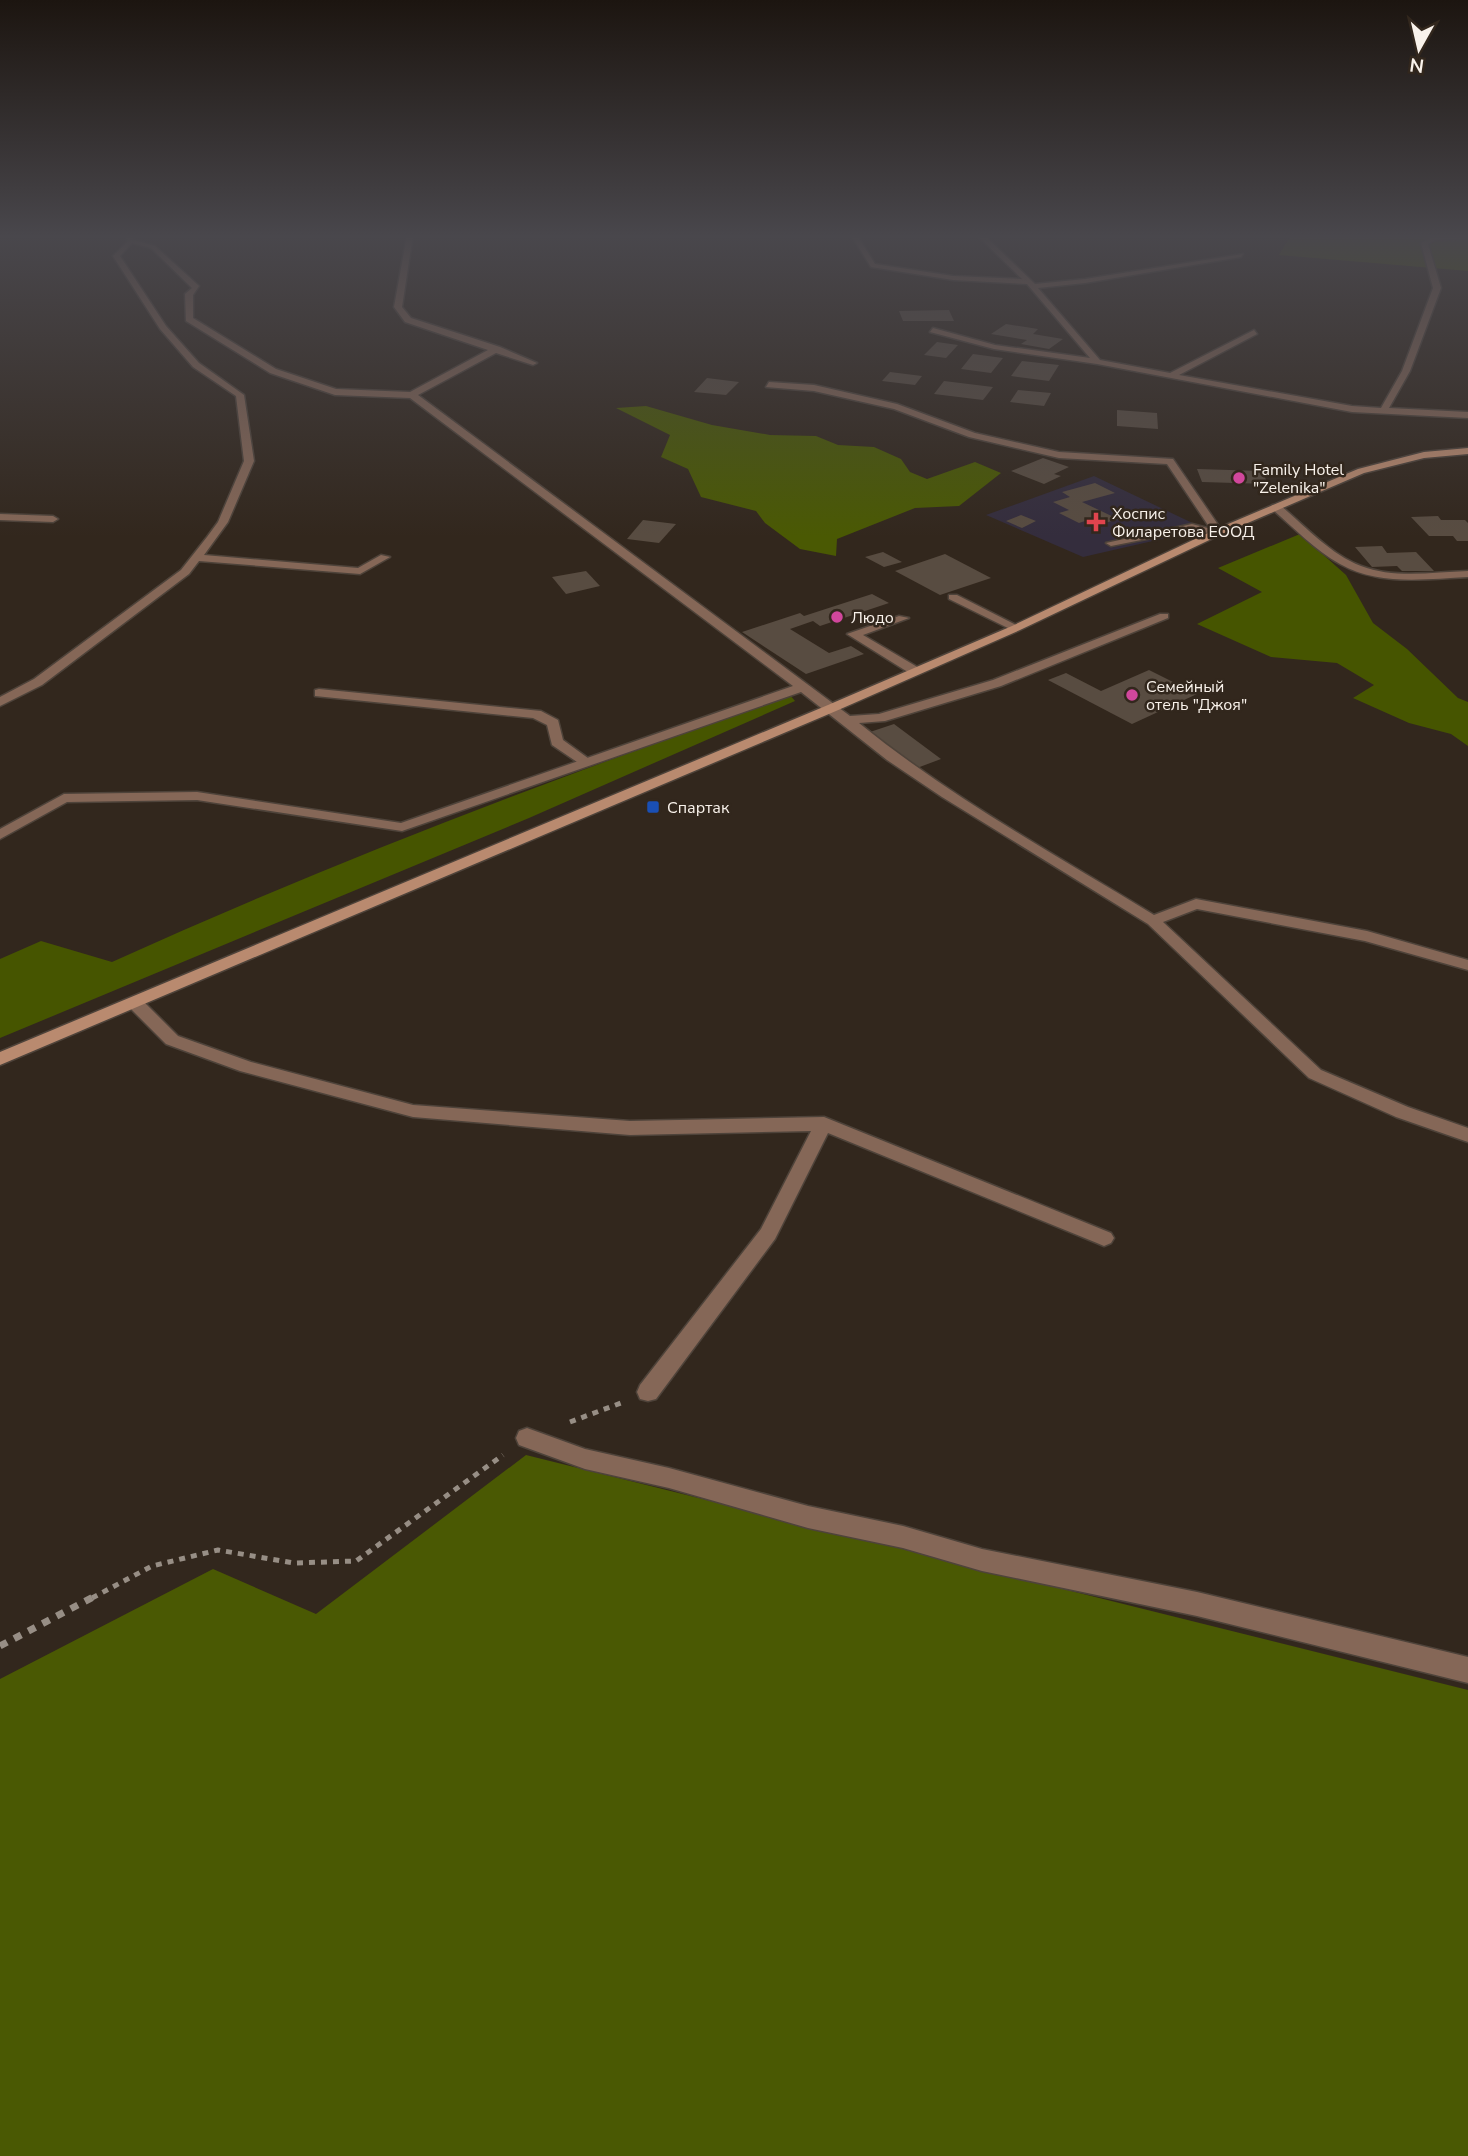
<svg xmlns="http://www.w3.org/2000/svg" width="1468" height="2156" font-family="'Nunito Sans',sans-serif">
  <style>
    .medical { fill: #342d3d }
    .green { fill: #465500 }
    .forest { fill: #4a5903 }
    .building { fill: #584c41 }
    .lines { fill: none; stroke-linecap: round; stroke-linejoin: round }
    .service-casing { stroke: #4e433a; stroke-width: 3 }
    .minor-casing { stroke: #4e433a; stroke-width: 3 }
    .secondary-casing { stroke: #4e433a; stroke-width: 3 }
    .path-far1 { stroke: #978e85; stroke-width: 5; stroke-dasharray: 6 6; stroke-linecap: butt }
    .path { stroke: #978e85; stroke-width: 7; stroke-dasharray: 8 8; stroke-linecap: butt }
    .service { fill: #856757; fill-rule: evenodd }
    .minor { fill: #856757; fill-rule: evenodd }
    .secondary { fill: #b98a6f; fill-rule: evenodd }
    .hotel-dot { fill: #d1479c; stroke: #32271d; stroke-width: 2.5 }
    .health-dot { fill: #e0444e; stroke: #32271d; stroke-width: 2.5 }
    .transit-dot { fill: #1a4fb4; stroke: #32271d; stroke-width: 2.5 }
    .labels { text-anchor: middle; stroke-width: 5; stroke-linejoin: round; paint-order: stroke }
    .far-poi-label { font-size: 16px; fill: #f9f2eb; stroke: #32271d; text-anchor: start }
  </style>
  <rect width="100%" height="100%" fill="#32271d"/>
  <path class="medical" d="M1094,476L1205,529L1083,557L986,515Z"/>
  <g class="green">
    <path d="M1300,534L1346,575L1373,623L1407,649L1458,698L1468,702V746L1451,734L1409,723L1353,698L1374,685L1337,663L1271,657L1197,624L1262,592L1218,568Z"/>
    <path d="M790,695L795,701L529,818L0,1038V959L41,941L112,962C334,861 561,776 790,695Z"/>
  </g>
  <g class="forest">
    <path d="M1291,235H1468V271L1279,255Z"/>
    <path d="M646,406L712,425L770,435L816,436L838,445L874,447L901,459L910,472L927,479L975,462L1001,473L959,506L915,508L837,539L836,556L800,549L765,523L756,511L701,497L688,469L661,457L670,435L616,408Z"/>
    <path d="M526,1455L1468,1690V2156H0V1679L213,1569L316,1614Z"/>
  </g>
  <g class="building">
    <path d="M949,310L954,321H903L899,311Z"/>
    <path d="M1006,324L1038,329L1033,334L1063,339L1049,349L1021,344L1027,340L991,334Z"/>
    <path d="M937,342L958,345L946,358L924,355Z"/>
    <path d="M973,354L1003,358L991,373L961,369Z"/>
    <path d="M1022,361L1059,365L1049,381L1011,376Z"/>
    <path d="M890,372L922,376L915,385L882,381Z"/>
    <path d="M707,378L739,382L726,395L694,392Z"/>
    <path d="M944,381L993,387L983,400L934,394Z"/>
    <path d="M1018,390L1051,393L1044,406L1010,402Z"/>
    <path d="M1117,410L1157,413L1158,429L1117,426Z"/>
    <path d="M1043,458L1069,467L1054,474L1061,476L1044,484L1011,471Z"/>
    <path d="M1197,469L1262,471L1268,484L1202,482Z"/>
    <path d="M1095,483L1115,493L1082,502L1118,519L1102,524L1091,519L1079,523L1059,513L1069,510L1053,502L1070,497L1062,492Z"/>
    <path d="M1021,515L1036,521L1022,528L1006,521Z"/>
    <path d="M1438,516L1441,520H1465L1468,523V541H1457L1453,536H1429L1411,517Z"/>
    <path d="M643,520L676,524L659,543L627,539Z"/>
    <path d="M1382,546L1387,553L1416,552L1434,571H1402L1397,566L1372,567L1355,547Z"/>
    <path d="M883,552L902,562L884,567L865,557Z"/>
    <path d="M945,554L991,578L940,595L895,571Z"/>
    <path d="M586,571L600,586L566,594L552,577Z"/>
    <path d="M872,594L889,603L820,626L813,621L790,629L829,653L851,646L864,654L806,674L742,632L800,613L804,616Z"/>
    <path d="M1149,670L1197,694L1132,724L1048,680L1066,673L1101,691Z"/>
    <path d="M894,724L941,759L917,768L870,732Z"/>
  </g>
  <g class="lines">
    <g class="service-casing">
      <g id="service">
        <path d="M1192,524L1223,532L1218,535L1192,530L1111,546L1106,543Z"/>
        <path d="M949,595H957L1022,628L1012,630L949,599Z"/>
        <path d="M899,616L909,618L863,635L919,668V674H911L847,634Z"/>
        <path d="M319,689L541,711L558,720L563,740L592,761L590,764H580L552,745L547,725L533,718L315,696V690Z"/>
      </g>
    </g>
    <g class="minor-casing">
      <g id="minor">
        <path d="M125,235H131L134,240L155,246L199,286L193,295V318L276,369L336,389L410,392L488,350L405,322L394,307L407,235H413L402,307L411,318L500,347L537,363L533,365L496,353L418,395L850,716L879,714L993,680L1160,614H1168V618L1001,686L885,721L859,723C950,797 1054,854 1154,915L1196,899L1367,931L1468,960V970L1365,941L1197,909L1163,922L1321,1070L1408,1107L1468,1128V1142L1396,1117L1309,1078L1148,924L942,797L887,760L801,692L402,831L197,800L67,802L0,839V829L64,794L197,792L401,823L793,686L410,398L335,395L270,373L186,321L185,294L192,288L151,248L132,243L120,256L166,326L199,363L244,395L254,461L228,522L204,555L358,568L381,555L390,557L360,574L199,561L189,574L42,685L0,706V697L34,679L181,570L207,537L218,522L244,461L236,396L193,367L160,329L113,256L128,241Z"/>
        <path d="M851,235H857L875,264L953,276L1022,279L977,235H984L1035,284L1085,279L1243,254L1241,257L1085,283L1038,288L1100,360L1170,373L1254,330L1257,334L1179,375L1352,406L1381,408L1402,371L1433,288L1421,243L1434,236L1468,235V238L1435,240L1428,244L1441,288L1410,371L1389,408L1468,412V418L1352,412L1097,364L994,349L930,332L933,328L995,345L1090,358L1027,284L953,280L871,267Z"/>
        <path d="M769,382L814,385L897,404L975,433L1059,452L1173,459L1223,532L1214,534L1167,464L1059,458L969,437L894,409L814,391L766,387Z"/>
        <path d="M1272,505H1280C1305,526 1330,554 1361,566C1394,579 1434,572 1468,571V577C1426,579 1378,586 1340,564C1315,550 1294,528 1272,509Z"/>
        <path d="M0,514L53,516L58,519L53,522L0,520Z"/>
        <path d="M135,998L141,999L178,1036L251,1062L413,1105L630,1121L824,1117L1111,1233L1114,1238L1111,1243L1104,1246L1097,1243L828,1133L775,1239L656,1399L648,1401L640,1399L637,1392L640,1385L761,1229L811,1131L630,1135L413,1117L240,1071L166,1044L129,1007L127,1003L129,999Z"/>
        <path d="M527,1428L585,1449L669,1468L808,1506L903,1526L982,1549L1197,1592L1468,1657V1683L1197,1616L982,1571L903,1548L808,1528L669,1488L585,1469L519,1445L516,1438L519,1431Z"/>
      </g>
    </g>
    <g class="secondary-casing">
      <path id="secondary" d="M1468,448V454L1424,458L1364,473L1222,534L1020,630L836,711L0,1065V1052L828,705L1012,626L1214,530L1358,469L1424,452Z"/>
    </g>
    <g class="path-far1">
      <path d="M570,1422L621,1403"/>
      <path d="M92,1598L152,1566L218,1550L294,1563L356,1561L503,1455"/>
    </g>
    <path class="path" d="M0,1646L95,1596"/>
    <use href="#service" class="service"/>
    <use href="#minor" class="minor"/>
    <use href="#secondary" class="secondary"/>
  </g>
  <linearGradient id="sky" x2="0" y2="1"><stop stop-color="#1c1510"/><stop offset="0.44" stop-color="#49474c"/><stop offset="1" stop-color="#49474c" stop-opacity="0"/></linearGradient>
  <rect width="1468" height="537" fill="url(#sky)"/>
  <g class="hotel-dot">
    <circle cx="1239" cy="478" r="7"/>
    <circle cx="837" cy="617" r="7"/>
    <circle cx="1132" cy="695" r="7"/>
  </g>
  <path class="health-dot" d="M1092.5 511.5h7v7h7v7h-7v7h-7v-7h-7v-7h7z"/>
  <rect class="transit-dot" x="646" y="800" width="14" height="14" rx="3.5"/>
  <g class="labels">
    <g class="far-poi-label">
      <text x="1253" y="475">Family Hotel<tspan x="1253" dy="18">"Zelenika"</tspan></text>
      <text x="1112" y="519">Хоспис<tspan x="1112" dy="18">Филаретова ЕООД</tspan></text>
      <text x="851" y="623">Людо</text>
      <text x="1146" y="692">Семейный<tspan x="1146" dy="18">отель "Джоя"</tspan></text>
      <text x="667" y="813">Спартак</text>
    </g>
  </g>
  <g transform="translate(1419 49) rotate(188)" stroke="#32271d" stroke-width="5" paint-order="stroke">
  <path d="M0-5L12 26L0 18L-12 26Z" fill="#f9f2eb"/>
  <text y="-10" font-size="19" font-weight="bold" text-anchor="middle" fill="#f9f2eb">N</text>
  </g>
</svg>
